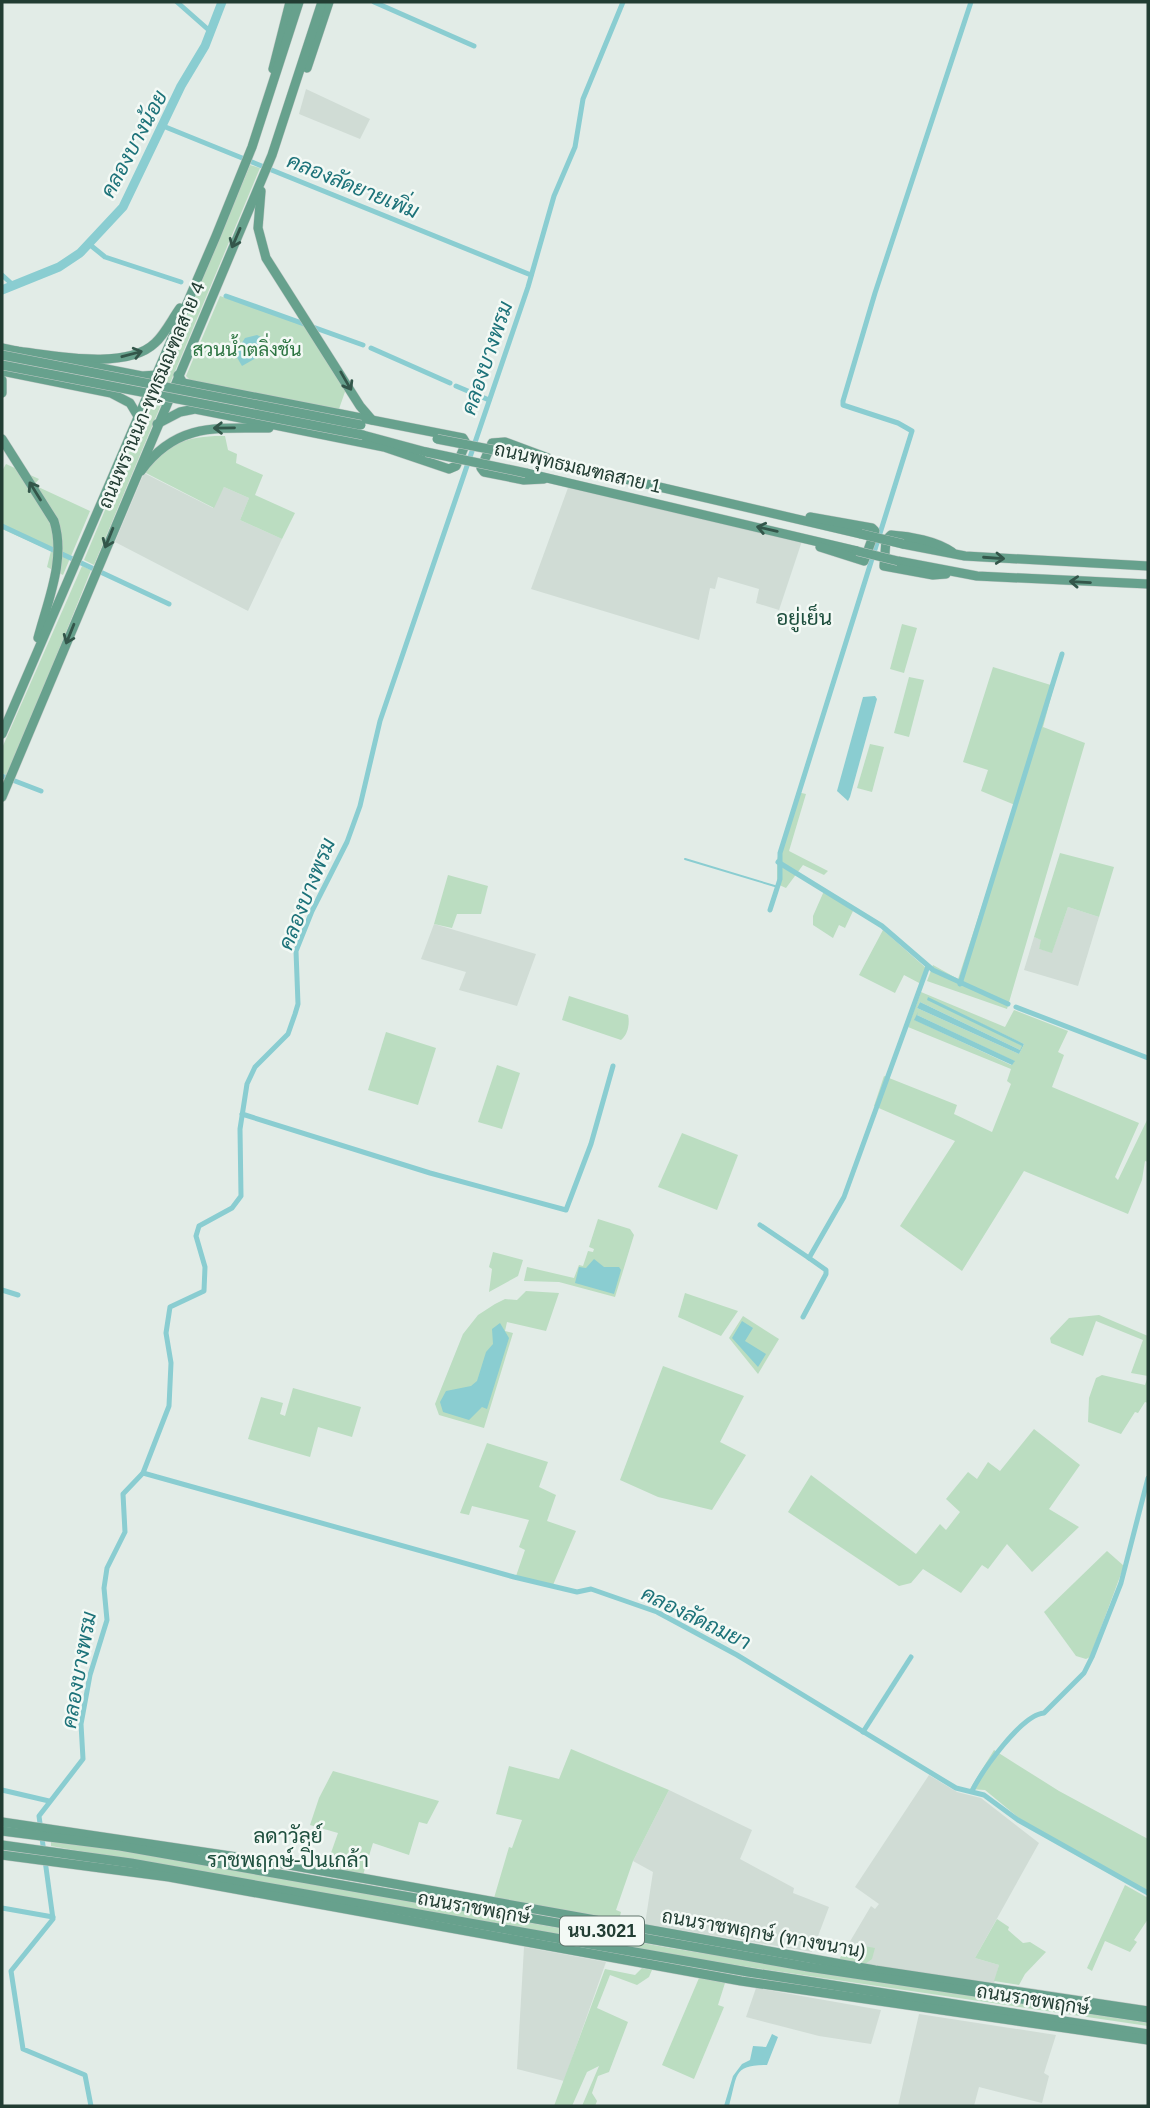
<svg xmlns="http://www.w3.org/2000/svg" width="1150" height="2108" font-family="Helvetica,Sarabun,sans-serif">
  <style>
    .built { fill: #d0dcd5 }
    .green { fill: #bbddc1; fill-rule: evenodd }
    .water { fill: #8acdd1 }
    .lines { fill: none; stroke-linecap: round; stroke-linejoin: round }
    .stream { stroke: #8acdd1; stroke-width: 2 }
    .canal { stroke: #8acdd1; stroke-width: 5 }
    .river { stroke: #8acdd1; stroke-width: 9 }
    .major-casing { stroke: #c1c9c6; stroke-width: 10 }
    .major { stroke: #67a18d; stroke-width: 9 }
    .major-bridge-casing { stroke: #c1c9c6; stroke-width: 10; stroke-linecap: butt }
    .major-bridge { stroke: #67a18d; stroke-width: 9 }
    .oneway { stroke: #33564a }
    .labels { text-anchor: middle; stroke-width: 5; stroke-linejoin: round; paint-order: stroke }
    .shield { fill: #f3f9f5; stroke: #61756d; stroke-width: 2 }
    .shield-label { font-size: 18px; font-weight: bold; fill: #223d33 }
    .park-label { font-size: 19px; fill: #2c7441; stroke: #f3f9f5 }
    .street-label { font-size: 19px; fill: #223d33; stroke: #f3f9f5 }
    .water-label { font-size: 21px; font-style: italic; fill: #1c7279; stroke: #f3f9f5 }
    .neighbourhood-label { font-size: 21px; fill: #1e4f3e; stroke: #f3f9f5 }
  </style>
  <rect width="100%" height="100%" fill="#e2ece7"/>
  <g class="built">
    <path d="M306,89L370,119L360,139L299,114Z"/>
    <path d="M144,473L213,508L224,487L249,498L240,520L282,539L248,611L115,542Z"/>
    <path d="M569,485L802,541L779,610L756,603L759,589L718,577L715,589L710,588L699,640L531,589Z"/>
    <path d="M1068,907L1099,917L1078,986L1024,970L1034,937L1042,940L1039,949L1052,952Z"/>
    <path d="M434,924L536,954L517,1006L459,990L466,972L421,959Z"/>
    <path d="M929,1775L957,1792L981,1798L1039,1843L975,1958L999,1965L994,1984L839,1960L871,1906L875,1909L879,1904L855,1887Z"/>
    <path d="M669,1790L752,1830L740,1859L794,1888L793,1893L829,1907L812,1952L645,1924L653,1872L633,1861Z"/>
    <path d="M524,1947L606,1962L564,2081L517,2069Z"/>
    <path d="M756,1988L881,2010L871,2044L819,2036L746,2017Z"/>
    <path d="M919,2014L1056,2035L1044,2073L1049,2076L1042,2103L979,2087L974,2106H898Z"/>
  </g>
  <g class="green">
    <path d="M250,165L260,168L94,565L84,560Z"/>
    <path d="M220,296L312,327L347,386L339,409L190,380L186,376Z"/>
    <path d="M225,436L228,450L237,454L236,463L263,475L255,495L295,513L282,539L240,520L249,498L224,487L214,508L144,472C157,443 195,435 225,436Z"/>
    <path d="M6,464L39,479L34,485L90,511L63,575L47,567L51,551L2,529V471Z"/>
    <path d="M82,566L91,570L8,776L2,773V748Z"/>
    <path d="M902,624L917,628L904,673L890,669Z"/>
    <path d="M993,667L1054,686L1043,727L1085,743L1007,1009L927,981L933,965L958,979L1015,805L981,791L988,770L963,762Z"/>
    <path d="M909,677L924,680L909,737L894,733Z"/>
    <path d="M870,744L884,747L872,792L857,788Z"/>
    <path d="M797,792L806,794L789,851L828,871L824,875L803,865L786,888L777,884V860Z"/>
    <path d="M1060,853L1114,867L1099,917L1068,907L1052,953L1039,949L1041,940L1034,937Z"/>
    <path d="M448,875L488,886L481,914H457L452,928L434,924Z"/>
    <path d="M824,891L853,911L845,928L839,925L833,938L813,925V916Z"/>
    <path d="M883,930L926,968L921,984L904,975L895,993L859,975Z"/>
    <path d="M921,992L1005,1027L1014,1010L1068,1031L1058,1052L1064,1055L1052,1087L1139,1123L1115,1177L1118,1180L1148,1118V1162L1145,1161L1142,1180L1128,1214L1024,1171L962,1271L900,1226L955,1141L874,1106L884,1076L957,1105L954,1114L992,1132L1011,1084L1007,1081L1011,1069L908,1027ZM928,998L1024,1044L1019,1054L917,1008L920,1002L1020,1050L1023,1046ZM917,1015L1014,1061V1062L1011,1065L915,1020Z"/>
    <path d="M569,996L628,1015C630,1023 628,1035 621,1040L562,1020Z"/>
    <path d="M386,1032L436,1048L418,1105L368,1090Z"/>
    <path d="M497,1065L520,1073L502,1129L478,1122Z"/>
    <path d="M682,1133L738,1155L717,1210L658,1187Z"/>
    <path d="M598,1219L630,1229L634,1235L615,1297L559,1282L524,1281L527,1267L574,1278L579,1265L583,1266L588,1251L593,1252L594,1249L589,1247Z"/>
    <path d="M493,1252L523,1260L518,1276L489,1292L492,1269L489,1267Z"/>
    <path d="M526,1291L559,1293L546,1331L507,1322L505,1331L513,1333L484,1428L439,1415L435,1404L463,1334L478,1315L495,1304L505,1299L517,1300Z"/>
    <path d="M685,1293L738,1311L721,1336L678,1317Z"/>
    <path d="M1099,1315L1148,1336V1403L1145,1402L1138,1413L1135,1412L1121,1434L1088,1422L1089,1398L1096,1378L1102,1375L1145,1385L1148,1376L1131,1373L1143,1340L1096,1321L1083,1356L1051,1343L1050,1338L1069,1318Z"/>
    <path d="M743,1316L779,1339L758,1374L729,1338Z"/>
    <path d="M663,1366L744,1396L720,1442L746,1455L712,1510L658,1497L620,1480Z"/>
    <path d="M293,1388L361,1407L352,1437L318,1427L310,1457L248,1439L261,1397L283,1403L280,1414L285,1416Z"/>
    <path d="M1034,1429L1080,1465L1049,1509L1079,1527L1032,1572L1007,1544L988,1569L982,1565L961,1593L923,1569L911,1583L899,1586L788,1512L811,1475L916,1554L940,1524L946,1530L960,1512L946,1499L968,1472L977,1479L988,1462L1000,1471Z"/>
    <path d="M487,1443L548,1462L539,1487L556,1495L547,1521L576,1531L553,1585L516,1576L525,1550L519,1547L529,1520L472,1506L469,1515L460,1513Z"/>
    <path d="M1107,1551L1124,1566L1090,1657L1086,1659L1076,1656L1044,1612Z"/>
    <path d="M571,1749L669,1790L633,1861L616,1910L621,1912L619,1920L494,1898L509,1847L512,1848L522,1820L496,1814L509,1766L559,1779Z"/>
    <path d="M994,1750L1059,1791L1148,1839V1891L1020,1819L985,1790L970,1789Z"/>
    <path d="M333,1771L439,1801L427,1824L419,1822L409,1855L373,1843L363,1875L326,1867L338,1833L310,1825L319,1798Z"/>
    <path d="M51,1841L132,1852L670,1948L1148,2023V2026L729,1964L51,1846Z"/>
    <path d="M1125,1885L1148,1898V1919L1134,1940L1137,1942L1130,1952L1105,1941L1092,1971L1087,1968Z"/>
    <path d="M997,1919L1009,1927L1008,1930L1023,1943L1030,1942L1046,1952L1025,1974L1019,1985L994,1981L999,1965L975,1958Z"/>
    <path d="M848,1943L875,1948L872,1959L865,1964L839,1960Z"/>
    <path d="M642,1968L652,1970L649,1977L637,1985L610,1975L597,2008L628,2022L609,2072L598,2076L592,2093L597,2101L595,2106H582L599,2066L587,2072L572,2106H554L605,1969L635,1975Z"/>
    <path d="M699,1978L725,1983L718,2005L724,2007L694,2079L662,2065Z"/>
  </g>
  <g class="water">
    <path d="M257,335L267,340L263,354L242,366L235,354L245,338Z"/>
    <path d="M875,696L877,699L850,797L848,801L837,791L863,697Z"/>
    <path d="M928,997L1024,1044L1019,1054L917,1008L920,1002L1020,1050L1022,1046L927,1000Z"/>
    <path d="M918,1012L917,1015L1015,1061L1012,1065L914,1020Z"/>
    <path d="M594,1259L604,1267H619L621,1270L614,1294L575,1283L579,1267L586,1268Z"/>
    <path d="M742,1321L753,1328L745,1341L766,1354L758,1367L732,1338Z"/>
    <path d="M500,1323L509,1338L487,1409L482,1407L469,1420L443,1412L440,1402L446,1391L471,1386L477,1381L486,1352L493,1344L492,1329Z"/>
    <path d="M772,2034L778,2037L767,2065C732,2065 738,2075 729,2106H724L733,2076L742,2064L750,2060L753,2046L766,2047Z"/>
  </g>
  <g class="lines">
    <path class="stream" d="M685,859L778,887"/>
    <g class="canal">
      <path d="M177,2L211,32"/>
      <path d="M374,2L474,46"/>
      <path d="M163,126L531,275"/>
      <path d="M89,244L105,257L181,282"/>
      <path d="M2,275L13,285"/>
      <path d="M226,296L363,345"/>
      <path d="M371,348L450,383"/>
      <path d="M456,386L489,400"/>
      <path d="M2,526L169,604"/>
      <path d="M2,776L41,791"/>
      <path d="M778,862L882,926L933,970L1008,1004"/>
      <path d="M770,910L780,879V853L912,431L898,423L843,405V401L875,293L971,2"/>
      <path d="M960,984L1062,654"/>
      <path d="M1016,1007L1148,1058"/>
      <path d="M242,1114L430,1173L566,1210L591,1144L613,1066"/>
      <path d="M760,1225L809,1258"/>
      <path d="M2,1290L18,1295"/>
      <path d="M803,1317L826,1274V1270L809,1258L844,1197L928,966"/>
      <path d="M143,1473L514,1577L577,1592L591,1589L657,1612L737,1655L956,1788L984,1795L1018,1820L1148,1893"/>
      <path d="M863,1732L911,1657"/>
      <path d="M2,1790L49,1801"/>
      <path d="M972,1791C982,1771 1021,1715 1044,1713L1084,1673L1092,1657L1121,1583L1148,1478"/>
      <path d="M2,1908L53,1917"/>
      <path d="M91,2106L85,2075L23,2049L11,1971L53,1919L39,1816L83,1759L81,1724L90,1675L107,1620L104,1588L107,1568L125,1532L123,1494L143,1473L169,1406L171,1363L166,1333L170,1307L204,1291L205,1267L196,1236L199,1226L232,1208L241,1196L240,1129L247,1084L255,1067L288,1034L295,1014L298,1004L296,951L312,911L347,842L360,806L380,721L528,287L554,196L575,147L583,99L623,2"/>
    </g>
    <path class="river" d="M2,290L59,267L80,253L123,207L181,86L205,46L222,2"/>
    <g class="major-casing">
      <g id="major">
        <path d="M307,68L329,2"/>
        <path d="M273,69L290,2"/>
        <path d="M261,191L258,228L266,258L360,406L372,420"/>
        <path d="M2,348L21,352"/>
        <path d="M16,351C52,355 126,371 155,343C165,334 172,319 180,308"/>
        <path d="M65,361L142,376L157,375"/>
        <path d="M2,371L111,393L130,403L139,418"/>
        <path d="M2,380V393"/>
        <path d="M157,424L180,412L195,409L384,447L449,469L456,466L466,443L463,438L183,383L178,375"/>
        <path d="M363,435L426,452"/>
        <path d="M2,439L54,521C66,559 48,600 38,638"/>
        <path d="M535,458L861,534"/>
        <path d="M141,471C176,423 216,428 269,428"/>
        <path d="M526,473L857,551"/>
        <path d="M544,479L524,480L484,472L481,468L492,443L505,442L548,458"/>
        <path d="M810,517L872,528L875,531L864,561L820,547"/>
        <path d="M903,544L965,556L1148,566"/>
        <path d="M898,561L977,576L1148,584"/>
        <path d="M946,574L933,575L884,566L886,540L891,535C910,536 937,541 952,552"/>
        <path d="M2,734L216,236L252,147L299,2"/>
        <path d="M2,797L272,155L322,2"/>
        <path d="M2,1822L278,1863L875,1970L1148,2011"/>
        <path d="M2,1831L120,1846L808,1967L1148,2018"/>
        <path d="M2,1845L131,1863L748,1972L1148,2034"/>
        <path d="M2,1855L169,1877L741,1981L1148,2040"/>
      </g>
    </g>
    <use href="#major" class="major"/>
    <g class="major-bridge-casing">
      <g id="major-bridge">
        <path d="M2,355L361,425"/>
        <path d="M2,365L363,435"/>
        <path d="M437,439L535,458"/>
        <path d="M426,452L526,473"/>
        <path d="M861,534L903,544"/>
        <path d="M857,551L898,561"/>
      </g>
    </g>
    <use href="#major-bridge" class="major-bridge"/>
  </g>
  <defs><path id="oneway-shaft" d="M-6 0H5M1.5-3L5.5 0L1.5 3" fill="none" stroke-width="1.6" stroke-linecap="round" stroke-linejoin="round" transform="scale(1.75)"/></defs>
  <g class="oneway">
    <use href="#oneway-shaft" transform="translate(236 238) rotate(113)"/>
    <use href="#oneway-shaft" transform="translate(132 354) rotate(-15)"/>
    <use href="#oneway-shaft" transform="translate(346 381) rotate(60)"/>
    <use href="#oneway-shaft" transform="translate(224 428) rotate(179)"/>
    <use href="#oneway-shaft" transform="translate(35 491) rotate(-122)"/>
    <use href="#oneway-shaft" transform="translate(767 529) rotate(-167)"/>
    <use href="#oneway-shaft" transform="translate(109 538) rotate(112)"/>
    <use href="#oneway-shaft" transform="translate(994 558) rotate(4)"/>
    <use href="#oneway-shaft" transform="translate(1080 582) rotate(-177)"/>
    <use href="#oneway-shaft" transform="translate(70 634) rotate(112)"/>
  </g>
  <g class="labels">
    <rect class="shield" x="560" y="1916.5" width="84" height="29" rx="5"/>
    <g class="shield-label">
      <text x="602" y="1937">นบ.3021</text>
    </g>
    <g class="park-label">
      <text x="247" y="356">สวนน้ำตลิ่งชัน</text>
    </g>
    <g class="street-label">
      <text transform="translate(151 395) rotate(-67)" y="7">ถนนพรานนก-พุทธมณฑลสาย 4</text>
      <text transform="translate(578 467) rotate(13)" y="7">ถนนพุทธมณฑลสาย 1</text>
      <text transform="translate(474 1907) rotate(10)" y="7">ถนนราชพฤกษ์</text>
      <text transform="translate(764 1933) rotate(10)" y="7">ถนนราชพฤกษ์ (ทางขนาน)</text>
      <text transform="translate(1033 1999) rotate(9)" y="7">ถนนราชพฤกษ์</text>
    </g>
    <g class="water-label">
      <text transform="translate(134 144) rotate(-62)" y="7">คลองบางน้อย</text>
      <text transform="translate(353 186) rotate(22)" y="7">คลองลัดยายเพิ่ม</text>
      <text transform="translate(487 358) rotate(-71)" y="7">คลองบางพรม</text>
      <text transform="translate(307 894) rotate(-68)" y="7">คลองบางพรม</text>
      <text transform="translate(696 1618) rotate(26)" y="7">คลองลัดถมยา</text>
      <text transform="translate(79 1670) rotate(-80)" y="7">คลองบางพรม</text>
    </g>
    <g class="neighbourhood-label">
      <text x="804" y="625">อยู่เย็น</text>
      <text x="288" y="1843">ลดาวัลย์<tspan x="288" dy="24">ราชพฤกษ์-ปิ่นเกล้า</tspan></text>
    </g>
  </g>
  <rect width="1150" height="2108" fill="none" stroke="#223d33" stroke-width="7"/>
</svg>
